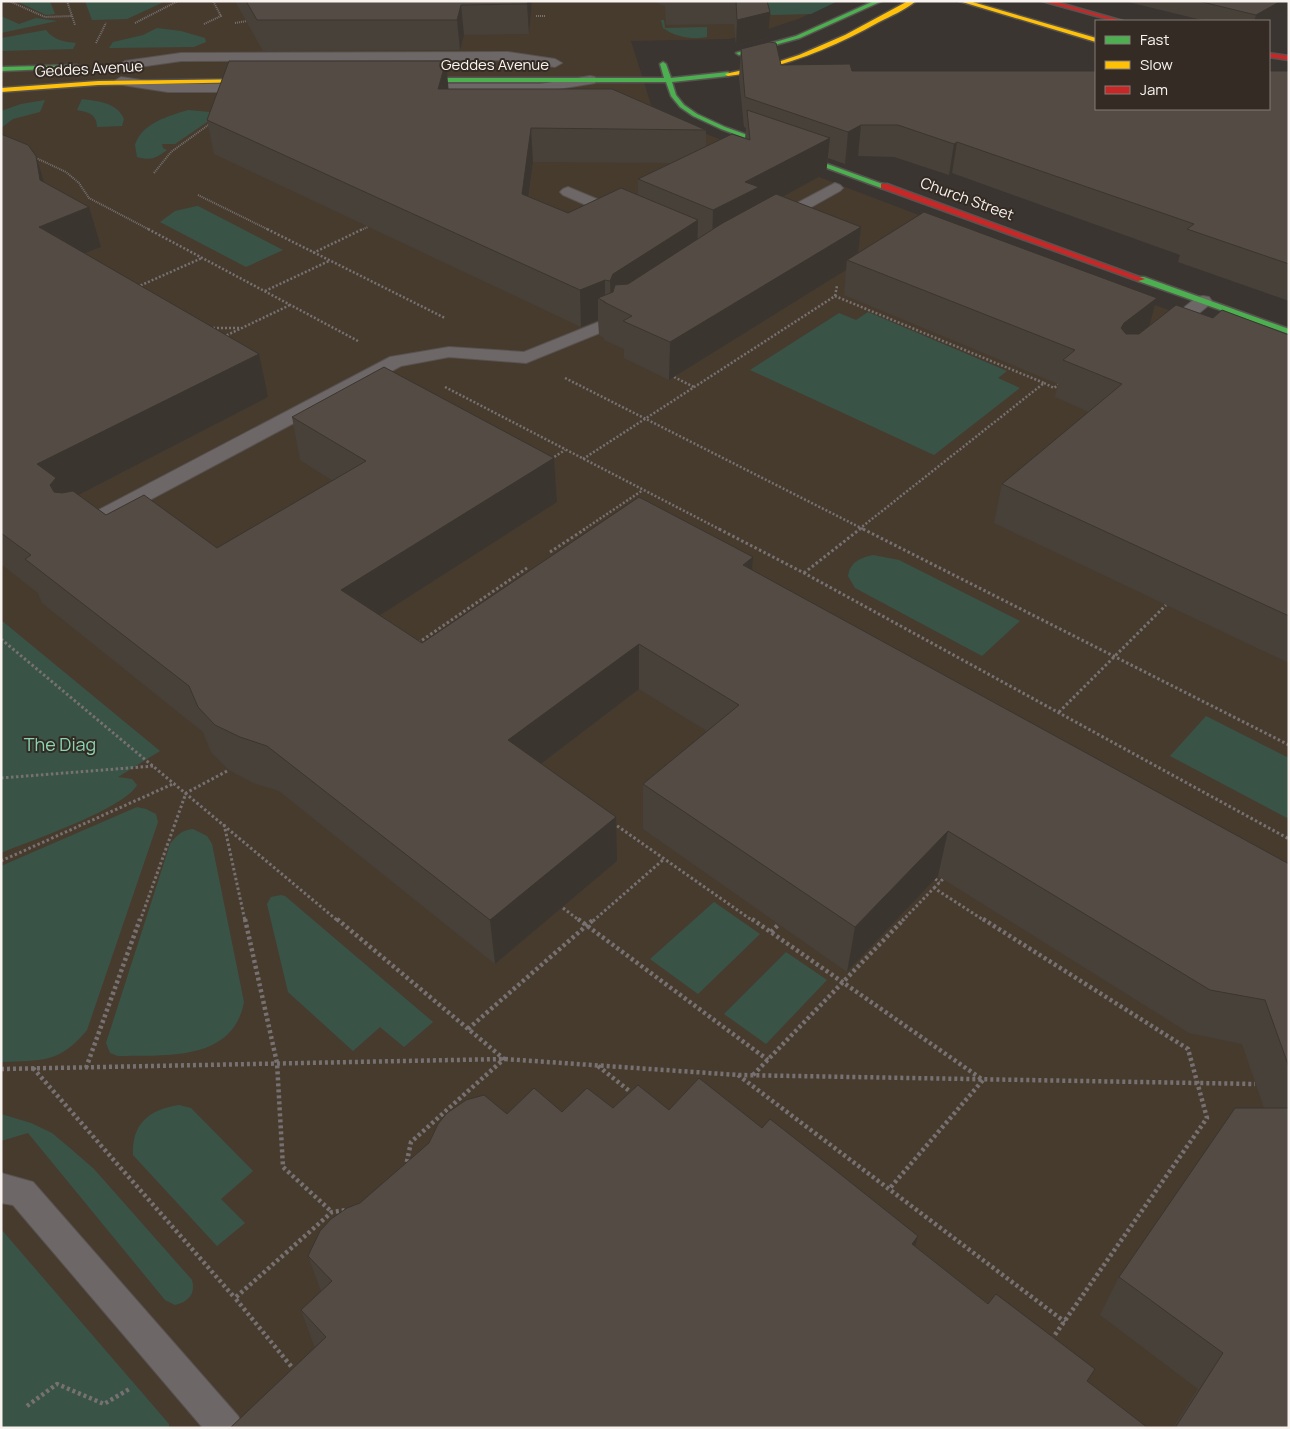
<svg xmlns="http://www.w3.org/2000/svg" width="1290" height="1429" font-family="Manrope,sans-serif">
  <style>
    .education { fill: #473b2e }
    .green { fill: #395447 }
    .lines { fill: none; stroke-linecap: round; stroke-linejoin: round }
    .lane-casing { stroke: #585350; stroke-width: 2 }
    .fast-casing { stroke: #585350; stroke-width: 3 }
    .slow-casing { stroke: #585350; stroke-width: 3 }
    .jam-casing { stroke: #585350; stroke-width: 3 }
    .path-far3 { stroke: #777172; stroke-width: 2; stroke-dasharray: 1 1; stroke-linecap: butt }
    .path-far2 { stroke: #777172; stroke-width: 2.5; stroke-dasharray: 2 2; stroke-linecap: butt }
    .path-far1 { stroke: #777172; stroke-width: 3; stroke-dasharray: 2.5 2.5; stroke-linecap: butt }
    .path { stroke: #777172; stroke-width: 4.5; stroke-dasharray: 3 3; stroke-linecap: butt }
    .lane { fill: #6e6768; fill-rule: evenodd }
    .fast { fill: #4caf50; fill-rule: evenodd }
    .slow { fill: #ffc107; fill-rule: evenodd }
    .jam { fill: #c62828; fill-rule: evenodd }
    .wall { fill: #48413a; fill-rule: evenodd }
    .shaded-wall { fill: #3b3530 }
    .building { fill: #544c44; stroke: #3b3530 }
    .labels { text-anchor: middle; stroke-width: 4; stroke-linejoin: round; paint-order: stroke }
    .far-street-label { font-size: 15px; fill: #f9f3ef; stroke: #342b24 }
    .park-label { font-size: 18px; fill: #87d7b4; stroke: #342b24 }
  </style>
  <rect width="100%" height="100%" fill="#3a3531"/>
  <path class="education" d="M1,1H835L801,18L760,32L729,39L631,41L654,114L1289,356V1428H1Z"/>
  <g class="green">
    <path d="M16,1H50L55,14L46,15Z"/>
    <path d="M85,1H166L127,19L92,20Z"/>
    <path d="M767,1H838L811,14L771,15Z"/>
    <path d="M1,16L19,24L36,18L57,21L1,33Z"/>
    <path d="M661,20H664L665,28L707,27V37C693,40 675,37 663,28Z"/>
    <path d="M157,28L181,31L205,38L206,42L194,47L109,48L113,42L143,35Z"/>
    <path d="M46,30C53,40 65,42 76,43L73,49L1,51V38Z"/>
    <path d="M82,99C98,101 118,103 124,119L122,126L97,127C97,114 88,112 77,110Z"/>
    <path d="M45,100L40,112L13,119L1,128V111L21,104Z"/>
    <path d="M188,110L210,112L213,118L175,144H162L163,148L167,150C156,158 151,161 137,157L135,145C142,123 169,116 188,110Z"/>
    <path d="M197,206H198L283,250L246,267L160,222L175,211Z"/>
    <path d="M868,312L1007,371L998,378L1020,388L934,455L750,370L839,313L856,320Z"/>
    <path d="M873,555L899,560L1020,621L982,656L855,588L848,576C850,562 860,558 873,555Z"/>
    <path d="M1,620L160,751L118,777L132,779L137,785C124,809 30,841 1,853Z"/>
    <path d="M1206,716L1289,758V819L1170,756Z"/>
    <path d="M137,807L146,809L156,814L158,822L87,1030C59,1064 42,1060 1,1062V866Z"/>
    <path d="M193,829L207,836L212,844L244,1002C233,1062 165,1055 118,1056L110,1053L106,1043L170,844C177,835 182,830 193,829Z"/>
    <path d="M281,895L285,896L433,1022L404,1047L380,1027L353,1051L288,992L267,904L271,897Z"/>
    <path d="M714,902L760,934L698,994L650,959Z"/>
    <path d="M786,952L827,980L766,1044L724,1014Z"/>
    <path d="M179,1105L191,1108L253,1171L221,1199L245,1223L217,1246L133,1155C132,1124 148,1110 179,1105Z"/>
    <path d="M1,1114L31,1123L52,1133L71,1149L94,1169L192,1280C196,1294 188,1302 175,1305L165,1300L28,1133L1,1141Z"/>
    <path d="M1,1229L169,1424V1428H1Z"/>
  </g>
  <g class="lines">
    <g class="lane-casing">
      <g id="lane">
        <path d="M508,52L555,59L562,63L555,67L508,60L181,61L125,69L118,65L125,61L181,53Z"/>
        <path d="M590,76L595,77L597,80L595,83L540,92H415L408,88L415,84H540Z"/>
        <path d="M121,77L168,84H252L259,88L252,92H168L116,84L114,81Z"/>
        <path d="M835,183L840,185L843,188L840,191L781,224L775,226L767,221L769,218Z"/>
        <path d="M568,187L628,212L630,215L628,218H616L563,195L560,192L563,189Z"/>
        <path d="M1203,296L1209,297L1212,301L1209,305L1172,335H1160L1157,331L1160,327L1197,297Z"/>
        <path d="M606,319L612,320L615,324L612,328L526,363L449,357L401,366L84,535L77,536L70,535L67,530L70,525L390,357L449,347L524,352Z"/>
        <path d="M1,1173L33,1182L238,1416L244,1428H203L13,1205L1,1203Z"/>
      </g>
    </g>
    <g class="fast-casing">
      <g id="fast">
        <path d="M874,1H882L800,38L739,55L736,53L796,36Z"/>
        <path d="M663,62L666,64L671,78L728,72L731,74L728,76L672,82L676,95L684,105L697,114L725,127L888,186L881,188L721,129L693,116L680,107L671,96L666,82H410L407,80L410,78H664L660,64Z"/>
        <path d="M77,65L78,66L75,68L1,71V67Z"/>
        <path d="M1138,277H1144L1289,329V334L1138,281Z"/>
      </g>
    </g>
    <g class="slow-casing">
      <g id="slow">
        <path d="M908,1H916C905,10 891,16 879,22C831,49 782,68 728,76L725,74L775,63L799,55L845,35Z"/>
        <path d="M959,1H969L1096,38V42Z"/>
        <path d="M260,79L262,80V82L98,85L1,92V88L98,81Z"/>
      </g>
    </g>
    <g class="jam-casing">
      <g id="jam">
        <path d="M1042,1H1053L1123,21H1114Z"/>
        <path d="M1269,53L1289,56V60L1269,57Z"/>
        <path d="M881,184H887L1145,279L1138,281L881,188Z"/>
      </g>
    </g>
    <g class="path-far3">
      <path d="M9,1L45,17L72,16"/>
      <path d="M67,1L75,25"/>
      <path d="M536,16H545"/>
      <path d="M135,23L178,1"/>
      <path d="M235,23L247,21"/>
      <path d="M204,24L221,16L213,1"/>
      <path d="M96,43L106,23"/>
      <path d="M34,157L66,172L79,183L89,198L150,230"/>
      <path d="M154,173L171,152L211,123"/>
      <path d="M198,195L269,230"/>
      <path d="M361,230L368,227"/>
    </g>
    <g class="path-far2">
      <path d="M148,229L358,341"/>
      <path d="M267,229L445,318"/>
      <path d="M313,253L363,229"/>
      <path d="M137,287L202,258"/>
      <path d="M265,291L329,261"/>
      <path d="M835,296L837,286"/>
      <path d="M209,328H240"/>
      <path d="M223,337L290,305"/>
      <path d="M674,377L694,387"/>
      <path d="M565,378L865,530"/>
      <path d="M1044,383L1054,388L1060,383"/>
      <path d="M445,387L721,530"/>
      <path d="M551,459L565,450"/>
      <path d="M583,459L835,296L1044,383L858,530"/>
      <path d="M583,530L643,490"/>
    </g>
    <g class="path-far1">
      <path d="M719,529L804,573L1289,839"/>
      <path d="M863,529L1289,745"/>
      <path d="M550,552L585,529"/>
      <path d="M804,573L860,529"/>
      <path d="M1,639L338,921"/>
      <path d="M418,643L527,568"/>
      <path d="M1059,712L1166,605"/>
      <path d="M1,778L154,766"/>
      <path d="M613,823L753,921"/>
      <path d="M224,824L245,921"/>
      <path d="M1,861L175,783"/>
      <path d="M935,879L940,882"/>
      <path d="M934,888L943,879"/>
      <path d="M563,908L580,921"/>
      <path d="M140,921L186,793L229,770"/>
      <path d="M593,921L664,859"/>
      <path d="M902,921L934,888L985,921"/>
    </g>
    <g class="path">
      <path d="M245,919L277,1063L283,1167L332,1212"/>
      <path d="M337,919L504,1059L411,1142L406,1166"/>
      <path d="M578,919L768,1060"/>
      <path d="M752,919L983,1080L890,1188"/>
      <path d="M983,919L1188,1049L1207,1118L1052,1339"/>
      <path d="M771,932L779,924"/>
      <path d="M468,1029L594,919"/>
      <path d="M598,1066L632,1093"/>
      <path d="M33,1068L235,1298"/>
      <path d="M86,1068L140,919"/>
      <path d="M1,1069L504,1059L738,1075L1255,1084"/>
      <path d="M738,1075L1065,1322"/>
      <path d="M753,1075L904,919"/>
      <path d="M295,1371L235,1298L332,1212L346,1210"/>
      <path d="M27,1406L57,1384L104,1404L131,1388"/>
    </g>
    <use href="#lane" class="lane"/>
    <use href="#fast" class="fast"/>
    <use href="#slow" class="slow"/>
    <use href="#jam" class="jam"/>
  </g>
  <g class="wall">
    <path d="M235,1H532L529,34L464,35L460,50L263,51Z"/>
    <path d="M652,1H767L768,38L736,46L734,24L666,25L665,6Z"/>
    <path d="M1124,1H1289V11L1269,22V21H1206Z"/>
    <path d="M741,49L781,65L852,71H1289V301L1178,262L1180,255L952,173L949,175L894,157L858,156L845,164L828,158L826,173L783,197L861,227L858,253L1149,326L1213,318L1289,335V663L994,523L1002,484L1089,412L1055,397L1058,384L844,295L846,270L669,380L624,358V349L604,340V338L599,335L598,320L581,327L214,154L207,120L448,89L706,130V146L745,139L746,128L744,127L739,78ZM533,162L670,163L638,179V195L568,213L529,197Z"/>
    <path d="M1,134L36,156L44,183L101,247L85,254L268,397L79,495L106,515L217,548L333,481L300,460L292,417L554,458L557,502L380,615L422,643L753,557L752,570L1289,864V1428H1173L1198,1389L1100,1315L1119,1277L1264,1108L1242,1044L1189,1033L938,876L847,972L643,829V784L707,731L639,689L541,764L617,861L495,964L279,791L253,783L229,770L211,752L203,732L42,603L38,593L1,564Z"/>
    <path d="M613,1108L669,1110L762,1128L918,1236L915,1246L1089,1382L315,1348L301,1310L321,1291L308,1256L360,1203L507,1114L562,1112Z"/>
  </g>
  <g class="shaded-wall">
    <path d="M528,1H532L529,34L527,4Z"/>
    <path d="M1281,1H1289V11L1269,22V21H1254L1256,15Z"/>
    <path d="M461,5L464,35L460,50L457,20Z"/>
    <path d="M770,12L768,38L736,46L737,20Z"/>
    <path d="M446,61L449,94L438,89Z"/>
    <path d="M861,125L858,156L845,164L848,132Z"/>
    <path d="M531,128L533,162L524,230L522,194Z"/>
    <path d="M830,138L826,173L757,211L712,247L713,210L745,182Z"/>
    <path d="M957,142L952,173L949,175L954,144Z"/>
    <path d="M36,156L48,195L40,180Z"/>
    <path d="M89,207L101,247L51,267L39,227Z"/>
    <path d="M698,220L697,256L611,306L610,281L613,274Z"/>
    <path d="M861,227L857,263L847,260L846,270L669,380L670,342Z"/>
    <path d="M605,280V301L598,298V320L581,327L580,290Z"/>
    <path d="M1157,298L1147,334L1114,360L1121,328L1124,323Z"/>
    <path d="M259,354L268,397L65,502V529L37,464Z"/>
    <path d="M554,458L557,502L349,635L341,590Z"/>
    <path d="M753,557L750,602L743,565Z"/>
    <path d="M639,644V689L512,786L508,740Z"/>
    <path d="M616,817L617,861L495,964L490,920Z"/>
    <path d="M948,831L938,876L847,972L855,927Z"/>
    <path d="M918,1236L907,1275L912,1244Z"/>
  </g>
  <g class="building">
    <path d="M246,1H528L527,4L461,5L457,20H257Z"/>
    <path d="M736,1H767L770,12L737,20Z"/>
    <path d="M1198,1H1281L1256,15Z"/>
    <path d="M769,42L776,43L781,65L850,64L852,71H1096V109H1269V71H1289V264L1187,229L1194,224L957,142L954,144L898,125H861L848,132L745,97L741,49Z"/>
    <path d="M229,61H446L438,89H612L706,130L531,128L522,194L568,213L621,188L698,220L613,274L610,281L605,280L580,290L207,120Z"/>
    <path d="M747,110L830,138L745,182L759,187L713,210L638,179L732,134L750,140Z"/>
    <path d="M1,134L28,145L36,156L40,180L89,207L39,227L259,354L37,464L56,478L50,485L54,492L62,493L73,491L106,515L144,495L217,548L366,461L292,417L384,367L554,458L341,590L422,643L639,497L753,557L743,565L1289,864V1067L1265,1000L1210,990L948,831L855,927L643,784L739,705L639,644L508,740L616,817L490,920L267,746L240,737L215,725L198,707L189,686L25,559L31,555L1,533Z"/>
    <path d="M776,194L861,227L670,342L623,321L632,316L604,302H605L598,298L613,292L615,285L628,284L721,224Z"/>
    <path d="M924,212L1157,298L1124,323L1121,328L1126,334H1139L1176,305L1213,318L1222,310L1289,335V616L1002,484L1122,384L1063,360L1075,350L847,260Z"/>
    <path d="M699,1078L762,1128L770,1119L830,1166L918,1236L912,1244L988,1304L996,1294L1095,1369L1087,1381L1148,1428H300L299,1427V1428H230L326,1337L301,1310L332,1281L308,1256L320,1231L331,1219L347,1208L360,1203L429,1143L438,1124L447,1113L466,1100L484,1095L507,1114L534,1088L562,1112L587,1088L613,1108L638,1085L669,1110Z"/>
    <path d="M1235,1108H1289V1428H1175L1223,1353L1119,1277Z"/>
  </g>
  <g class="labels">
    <g class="far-street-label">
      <text x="495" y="70">Geddes Avenue</text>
      <text transform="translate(89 69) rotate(-3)" y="5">Geddes Avenue</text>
      <text transform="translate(967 199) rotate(20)" y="5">Church Street</text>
    </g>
    <g class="park-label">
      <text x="60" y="751">The Diag</text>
    </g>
  </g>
  <rect width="1290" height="1429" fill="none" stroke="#f9f3ef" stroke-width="5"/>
  <rect x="1095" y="20" width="175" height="90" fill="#342b24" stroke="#837b75"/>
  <rect x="1105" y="36" width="25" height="8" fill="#4caf50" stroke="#837b75"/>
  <text x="1140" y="45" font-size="15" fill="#f9f3ef">Fast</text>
  <rect x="1105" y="61" width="25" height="8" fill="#ffc107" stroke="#837b75"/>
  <text x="1140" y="70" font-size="15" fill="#f9f3ef">Slow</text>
  <rect x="1105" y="86" width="25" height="8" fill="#c62828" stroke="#837b75"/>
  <text x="1140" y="95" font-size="15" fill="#f9f3ef">Jam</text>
</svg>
